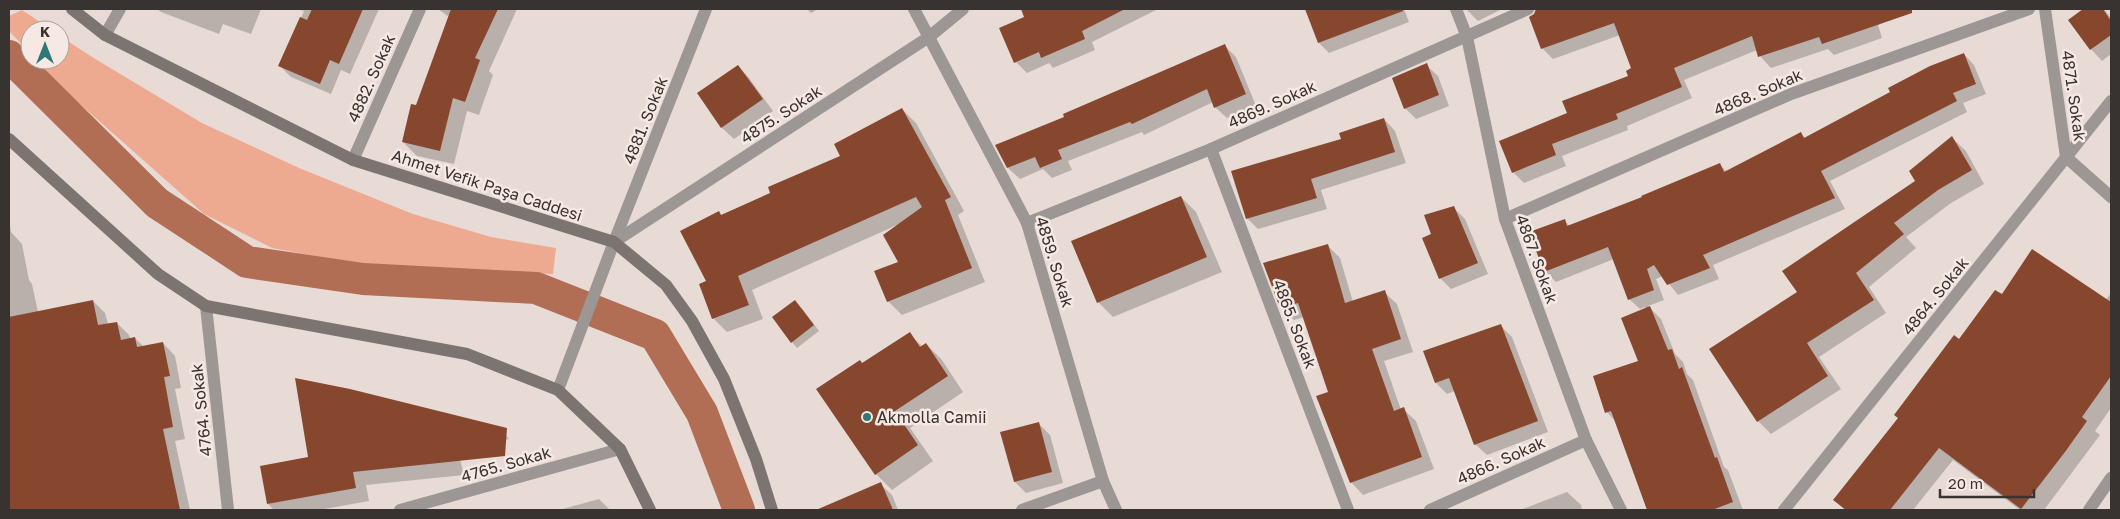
<svg xmlns="http://www.w3.org/2000/svg" width="2120" height="519" font-family="'Golos Text',sans-serif">
  <style>
    .green { fill: #eeaa91 }
    .shadow { fill: #0003 }
    .lines { fill: none; stroke-linecap: round; stroke-linejoin: round }
    .canal { stroke: #b26e54; stroke-width: 32 }
    .building { fill: #87472e }
    .street { stroke: #9c9694; stroke-width: 12 }
    .secondary { stroke: #7c7471; stroke-width: 12 }
    .poi-dot { fill: #2f7875; stroke: #f6e8e3; stroke-width: 2 }
    .labels { text-anchor: middle; stroke-width: 5; stroke-linejoin: round; paint-order: stroke }
    .street-label { font-size: 16px; fill: #383231; stroke: #f6e8e3 }
    .poi-label { font-size: 16px; fill: #383231; stroke: #f6e8e3; text-anchor: start }
  </style>
  <rect width="100%" height="100%" fill="#e8dbd6"/>
  <g class="green">
    <path d="M22,10L52,30H30V53L9,31V16Z"/>
    <path d="M60,36L92,57L202,123L299,168L413,214L491,237L556,248L553,274L372,267L272,248L204,214L63,89L36,60H60Z"/>
  </g>
  <g class="shadow">
    <path d="M157,9H261L251,34L223,24L219,34L161,12Z"/>
    <path d="M297,9H379L350,74L341,70L331,94L291,77L280,66L304,11Z"/>
    <path d="M438,9H517L489,71L493,75L479,115L467,111L454,164L417,156L403,142L449,17Z"/>
    <path d="M807,9H818L811,13Z"/>
    <path d="M1022,9H1158L1092,42L1095,50L1053,68L1049,63L1027,73L1016,62L1026,18Z"/>
    <path d="M1306,9H1404L1409,22L1329,53L1319,43Z"/>
    <path d="M1466,9H1502L1478,21Z"/>
    <path d="M1569,9H1915L1878,25L1882,38L1834,55L1828,49L1771,68L1760,56L1757,50L1684,80L1692,98L1627,126L1628,130L1562,156L1566,166L1524,183L1513,172L1569,114L1630,76L1633,69L1620,35L1553,59L1542,48L1532,22Z"/>
    <path d="M2085,9H2104L2111,18V54L2102,61L2091,49L2070,20Z"/>
    <path d="M1225,46L1236,57L1256,106L1227,118L1215,107L1213,102L1144,135L1142,132L1068,161L1072,170L1052,178L1043,169L1020,179L1008,168L997,145L1066,118Z"/>
    <path d="M1964,54L1974,65L1986,94L1963,103L1967,112L1830,181L1845,209L1713,265L1719,279L1678,295L1663,276L1656,279L1664,300L1648,306L1661,319L1675,354L1683,362L1687,374L1693,380L1724,467L1728,470L1743,510H1649L1616,422L1607,412L1640,361L1646,309L1645,307L1640,309L1629,299L1614,259L1556,282L1545,271L1564,220L1570,226L1644,198L1719,164L1727,172L1801,134L1805,138Z"/>
    <path d="M1426,65L1438,76L1449,106L1416,119L1405,108Z"/>
    <path d="M738,66L749,78L773,111L734,139L722,128L699,94Z"/>
    <path d="M902,109L916,123L964,211L958,215L985,282L902,315L888,301L899,263L897,225L752,290L763,319L727,332L713,318L708,282L718,212L722,216L772,194L842,157Z"/>
    <path d="M1384,119L1395,131L1406,163L1321,190L1327,209L1258,229L1247,218Z"/>
    <path d="M1952,138L1966,151L1984,184L1951,203L1906,237L1916,248L1869,287L1886,313L1819,357L1841,389L1771,434L1758,421L1798,292L1917,182Z"/>
    <path d="M1181,197L1196,212L1222,272L1113,317L1098,302Z"/>
    <path d="M1454,208L1465,219L1488,274L1451,289L1440,278Z"/>
    <path d="M9,219L11,232L22,244L29,280L32,284L38,312L93,301L105,313L108,324L117,323L129,335L130,339L135,338L144,347L163,343L175,356L181,388L175,389L185,439L175,441L190,510H9Z"/>
    <path d="M1327,245L1340,258L1353,302L1384,292L1397,304L1413,352L1384,361L1401,410L1403,409L1416,421L1434,469L1363,495L1351,482L1329,393L1304,317L1294,320L1281,307Z"/>
    <path d="M2111,293V408L2095,431L2100,435L2044,510H2020L1953,460L1913,510H1845L1835,500L1959,340L2002,296L2106,300Z"/>
    <path d="M801,307L819,331L797,348L792,342Z"/>
    <path d="M1501,326L1512,337L1548,432L1487,455L1475,444L1455,391L1447,394L1436,383L1425,352Z"/>
    <path d="M909,334L923,347L926,344L942,360L963,392L910,428L933,461L892,490L876,474L862,364Z"/>
    <path d="M1038,423L1050,435L1063,483L1026,493L1015,482L1002,433Z"/>
    <path d="M497,426L509,439L458,452L464,475L366,485L369,501L319,510H274L268,504L309,458Z"/>
    <path d="M880,484L892,495L898,510H848L843,500Z"/>
    <path d="M1567,492L1581,505L1582,510H1520Z"/>
    <path d="M599,499L610,510H559Z"/>
  </g>
  <g class="lines">
    <path class="canal" d="M9,56L157,203L247,262L363,279L536,288L655,335L702,413L739,510"/>
  </g>
  <g class="building">
    <path d="M312,9H363L339,64L330,60L320,84L278,66L300,17L307,20Z"/>
    <path d="M451,9H498L475,58L480,60L465,102L453,98L440,151L402,142L411,104L416,105Z"/>
    <path d="M1021,9H1125L1082,31L1085,39L1041,58L1039,52L1014,63L999,28L1024,17Z"/>
    <path d="M1305,9H1403V11L1318,43Z"/>
    <path d="M1536,9H1912V13L1822,44L1819,37L1758,57L1752,36L1674,68L1682,87L1616,114L1618,119L1552,144L1556,155L1512,173L1499,141L1567,113L1562,101L1628,76L1626,71L1631,68L1614,23L1541,49L1529,17L1534,14Z"/>
    <path d="M2083,9H2103L2111,21V35L2090,50L2068,20Z"/>
    <path d="M1225,44L1246,94L1214,108L1207,89L1132,124L1130,122L1058,150L1062,159L1040,168L1035,157L1007,168L995,145L1064,117L1063,114Z"/>
    <path d="M1964,53L1976,84L1953,93L1957,101L1821,171L1835,198L1703,255L1710,268L1667,285L1654,265L1647,269L1654,290L1628,300L1608,247L1544,272L1529,232L1565,219L1567,226L1642,197L1641,196L1720,163L1724,172L1801,132L1804,138L1890,92L1888,88L1930,66Z"/>
    <path d="M1427,63L1439,95L1404,109L1392,78Z"/>
    <path d="M738,65L763,99L721,128L697,93Z"/>
    <path d="M902,108L951,197L945,200L972,268L887,302L874,271L898,262L883,235L922,207L916,197L738,276L749,305L712,319L699,284L706,281L680,231L719,211L721,215L770,193L768,187L840,156L834,144Z"/>
    <path d="M1384,118L1395,152L1311,179L1317,198L1246,219L1231,171L1341,139L1339,133Z"/>
    <path d="M1952,136L1972,170L1938,190L1894,223L1904,234L1856,273L1874,300L1807,343L1828,376L1757,422L1709,349L1797,292L1782,271L1915,181L1909,171Z"/>
    <path d="M1181,196L1207,257L1097,303L1071,241Z"/>
    <path d="M1454,206L1478,263L1439,279L1422,238L1431,234L1424,215Z"/>
    <path d="M1328,244L1345,303L1385,290L1401,339L1372,349L1394,411L1404,407L1422,457L1350,483L1316,396L1328,392L1298,303L1280,308L1263,263Z"/>
    <path d="M2032,249L2111,302V376L2082,417L2087,421L2065,452L2021,509L1939,448L1890,510H1846L1833,500L1898,418L1894,415L1954,335L1959,339L1995,290L2002,294Z"/>
    <path d="M93,300L98,325L117,322L121,340L135,337L137,347L163,342L170,376L164,377L173,427L163,429L180,510H9V317Z"/>
    <path d="M795,300L814,325L791,343L772,317Z"/>
    <path d="M1650,306L1668,350L1672,349L1679,369L1682,367L1715,458L1717,457L1733,502L1712,510H1647L1611,411L1605,413L1593,376L1638,361L1621,318Z"/>
    <path d="M1501,324L1538,421L1474,445L1449,378L1435,383L1423,351Z"/>
    <path d="M910,332L920,347L926,343L948,376L895,411L918,445L875,475L816,389L860,360L862,363Z"/>
    <path d="M295,378L350,389L507,428L505,456L353,472L356,488L267,504L260,466L308,457Z"/>
    <path d="M1039,422L1052,472L1014,482L1000,432Z"/>
    <path d="M881,482L893,510H816Z"/>
  </g>
  <g class="lines">
    <g class="street">
      <path d="M914,9L1027,223L1103,481L1116,510"/>
      <path d="M1456,9L1467,37L1505,219L1586,440L1621,510"/>
      <path d="M2045,9L2066,157L2111,197"/>
      <path d="M105,35L120,9"/>
      <path d="M1211,149L1348,510"/>
      <path d="M353,160L420,9"/>
      <path d="M1505,219L1791,94L2029,9"/>
      <path d="M1027,223L1211,149L1528,9"/>
      <path d="M614,242L929,37L963,9"/>
      <path d="M206,306L228,510"/>
      <path d="M558,390L614,242L706,9"/>
      <path d="M400,510L620,449"/>
      <path d="M1022,510L1103,481"/>
      <path d="M1430,510L1586,440"/>
      <path d="M1784,510L2111,101"/>
      <path d="M2089,510L2111,478"/>
    </g>
    <g class="secondary">
      <path d="M72,9L105,35L353,160L614,242L666,285L692,321L724,379L756,459L772,510"/>
      <path d="M9,139L158,274L206,306L467,354L558,390L620,449L650,510"/>
    </g>
  </g>
  <circle class="poi-dot" cx="867" cy="417" r="5"/>
  <g class="labels">
    <g class="street-label">
      <text transform="translate(371 78) rotate(-66)" y="6">4882. Sokak</text>
      <text transform="translate(1758 92) rotate(-23)" y="6">4868. Sokak</text>
      <text transform="translate(2074 96) rotate(82)" y="6">4871. Sokak</text>
      <text transform="translate(1272 104) rotate(-24)" y="6">4869. Sokak</text>
      <text transform="translate(781 114) rotate(-33)" y="6">4875. Sokak</text>
      <text transform="translate(645 120) rotate(-68)" y="6">4881. Sokak</text>
      <text transform="translate(487 185) rotate(18)" y="6">Ahmet Vefik Paşa Caddesi</text>
      <text transform="translate(1537 259) rotate(70)" y="6">4867. Sokak</text>
      <text transform="translate(1055 262) rotate(73)" y="6">4859. Sokak</text>
      <text transform="translate(1935 296) rotate(-51)" y="6">4864. Sokak</text>
      <text transform="translate(1295 324) rotate(69)" y="6">4865. Sokak</text>
      <text transform="translate(201 410) rotate(-96)" y="6">4764. Sokak</text>
      <text transform="translate(1501 460) rotate(-24)" y="6">4866. Sokak</text>
      <text transform="translate(506 464) rotate(-16)" y="6">4765. Sokak</text>
    </g>
    <g class="poi-label">
      <text x="877" y="423">Akmolla Camii</text>
    </g>
  </g>
  <rect width="2120" height="519" fill="none" stroke="#383231" stroke-width="20"/>
  <g transform="translate(45 45)"><circle r="24" fill="#f6e8e3" stroke="#aa9f9c"/>
  <path d="M0-4L9 19L0 12L-9 19Z" fill="#2f7875"/>
  <text y="-8" font-size="14" font-weight="bold" text-anchor="middle" fill="#383231">K</text>
  </g>
  <path d="M1940 489v8h94v-8" fill="none" stroke="#383231" stroke-width="2.5"/>
  <text x="1948" y="489" font-size="15" fill="#383231" stroke="#f6e8e3" stroke-width="4" paint-order="stroke">20 m</text>
</svg>
